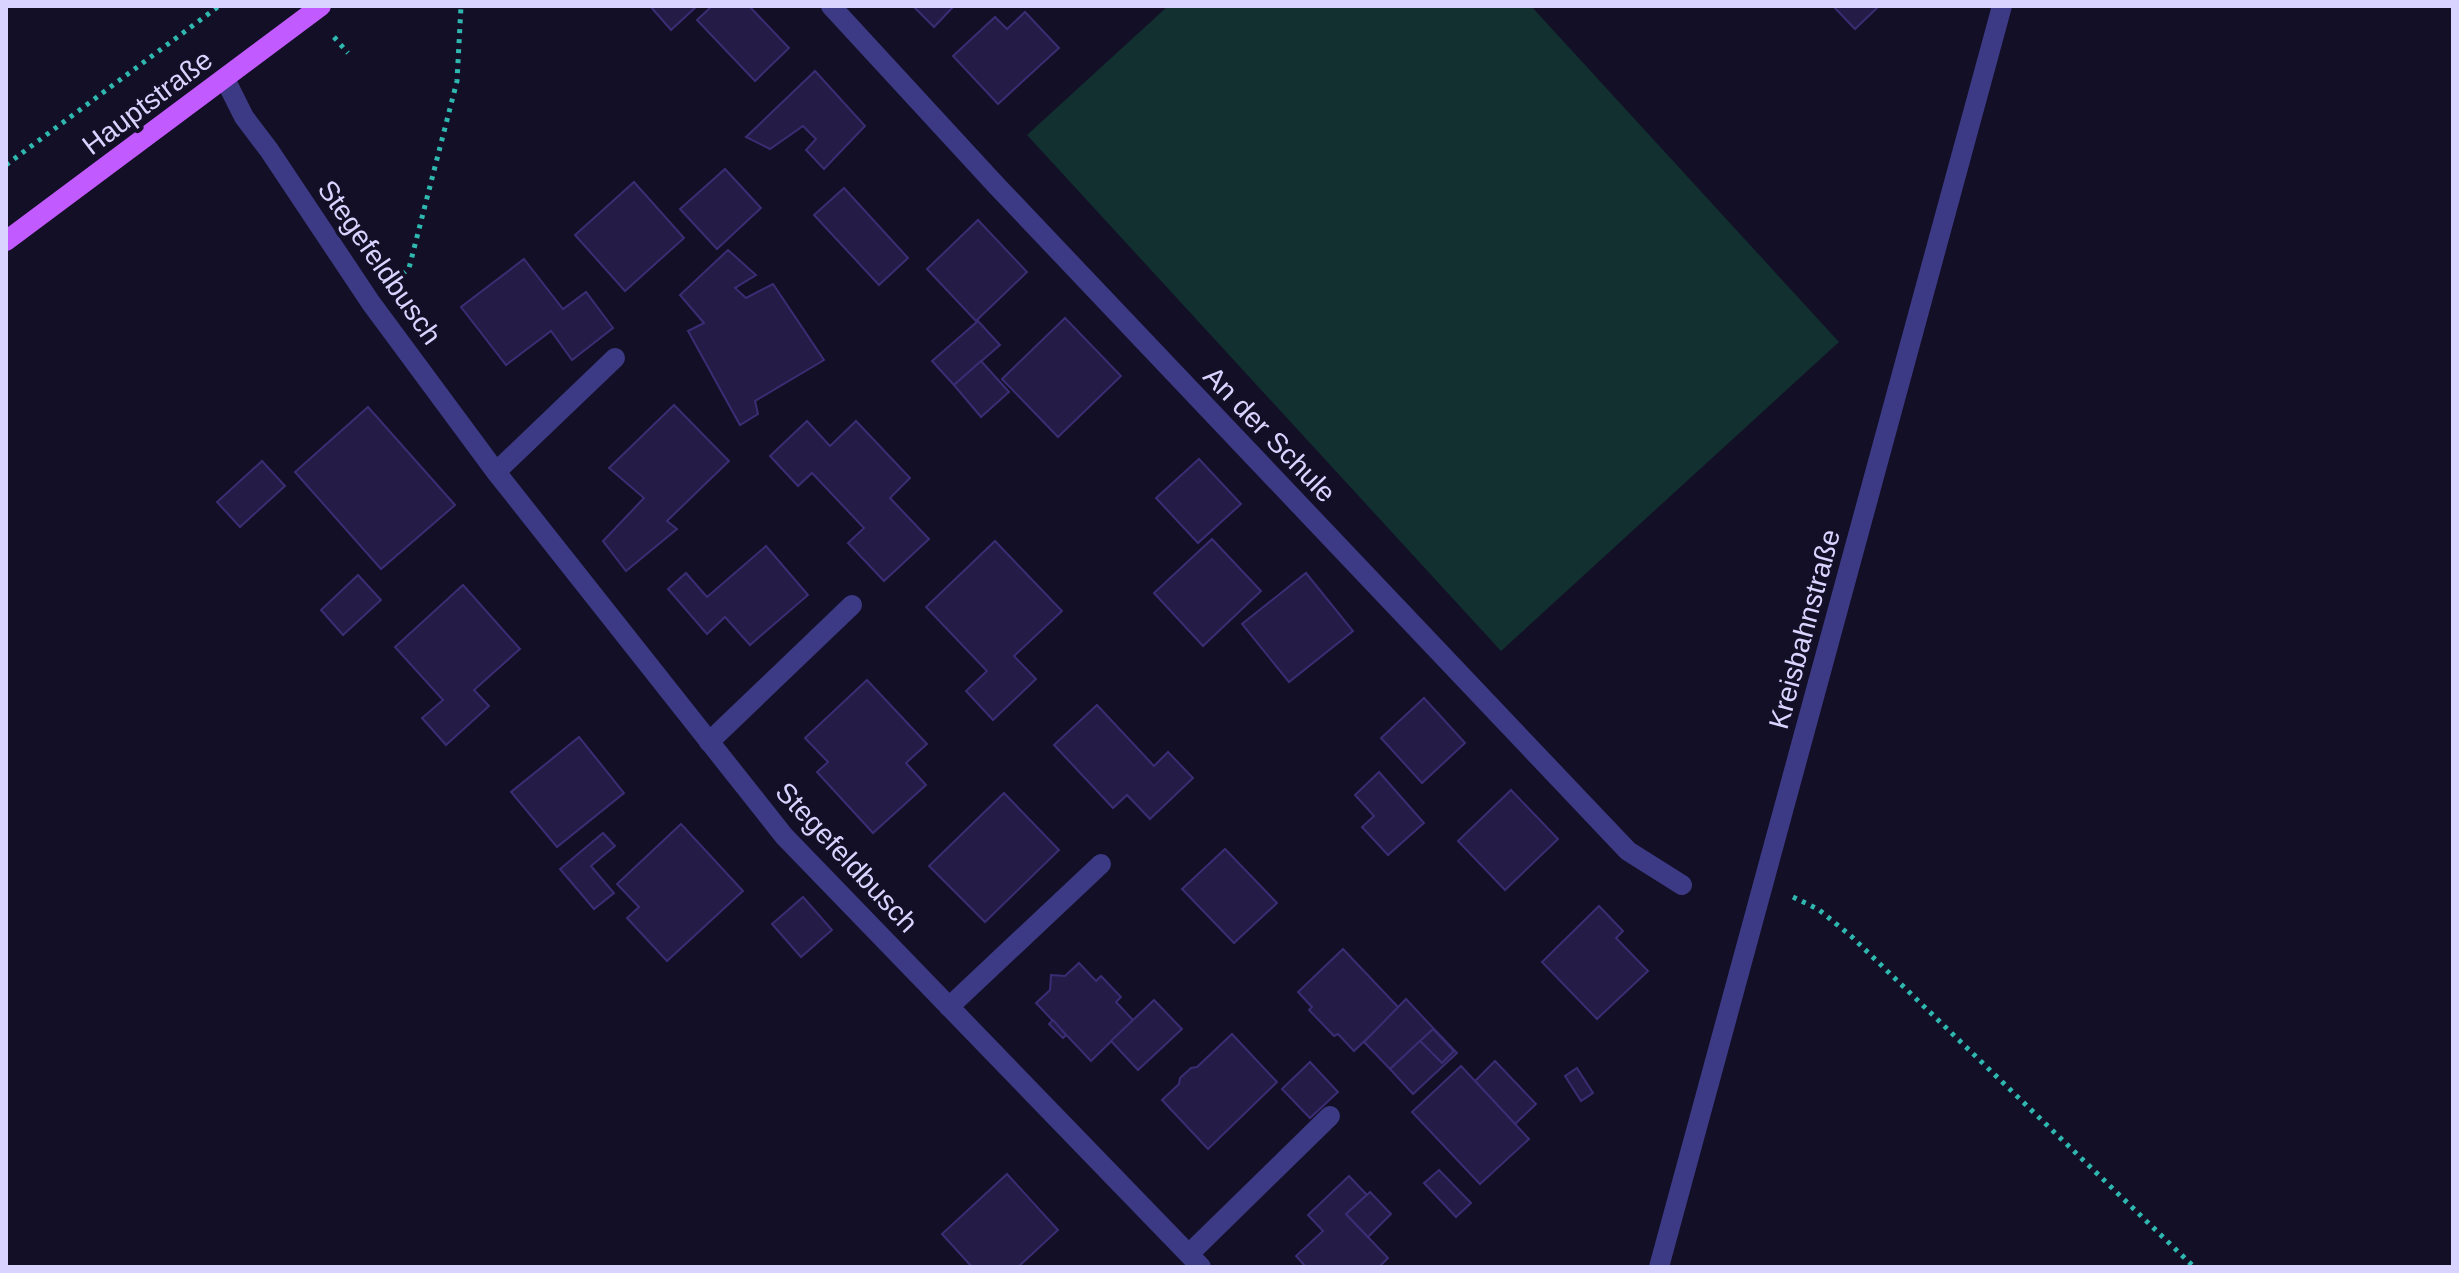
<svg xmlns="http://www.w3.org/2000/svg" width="2459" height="1273" font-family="Helvetica,sans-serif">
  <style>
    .green { fill: #12302f }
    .building { fill: #241b47; stroke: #3b2d73; stroke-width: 2 }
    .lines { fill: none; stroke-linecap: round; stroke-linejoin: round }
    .path { stroke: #2fb8b0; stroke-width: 5; stroke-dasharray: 4 6; stroke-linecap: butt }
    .minor { stroke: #3d3a85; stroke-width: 20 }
    .major { stroke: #c25bff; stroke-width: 20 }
    .labels { text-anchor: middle; stroke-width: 8; stroke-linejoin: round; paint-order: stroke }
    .street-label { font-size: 28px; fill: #d9d4ff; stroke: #130f26 }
  </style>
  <rect width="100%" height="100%" fill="#130f26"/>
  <path class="green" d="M1168,6H1531L1839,342L1501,651L1027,135Z"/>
  <g class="building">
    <path d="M650,6H697L671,30Z"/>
    <path d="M712,6H749L789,48L755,81L697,20Z"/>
    <path d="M913,6H954L934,27Z"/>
    <path d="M1833,6H1879L1855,29Z"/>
    <path d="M1025,12L1059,48L998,104L953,56L995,17L1007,29Z"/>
    <path d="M815,71L865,126L824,169L806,150L816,139L803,126L770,149L746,137Z"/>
    <path d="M725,169L761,208L717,249L680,209Z"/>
    <path d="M634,182L684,238L625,291L575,235Z"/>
    <path d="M844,188L908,258L879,285L814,215Z"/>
    <path d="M978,220L1027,272L976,321L927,269Z"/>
    <path d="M728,250L756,275L735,288L746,298L773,284L824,360L755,401L758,414L740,425L688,331L704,323L680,295Z"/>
    <path d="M524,259L563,309L586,292L613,328L572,360L551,331L506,365L461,307Z"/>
    <path d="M1065,318L1121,376L1058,437L1002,379Z"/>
    <path d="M978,321L1000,345L954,385L932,361Z"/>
    <path d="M981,361L1009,392L981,417L954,385Z"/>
    <path d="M674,405L729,461L667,521L677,529L626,571L603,541L644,498L609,468Z"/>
    <path d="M368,407L455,505L381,569L295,472Z"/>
    <path d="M807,421L830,446L856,421L910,478L890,498L929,539L884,581L848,543L864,528L812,473L798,486L770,456Z"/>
    <path d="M1199,459L1241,504L1198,543L1156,498Z"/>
    <path d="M262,461L285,486L240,527L217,502Z"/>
    <path d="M1212,539L1261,591L1203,646L1154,593Z"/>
    <path d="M995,541L1062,611L1014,656L1036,679L993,720L966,691L987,671L926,607Z"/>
    <path d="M766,546L808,595L750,645L725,617L707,634L668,589L686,573L707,597Z"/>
    <path d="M1306,573L1353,631L1289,682L1242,624Z"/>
    <path d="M358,575L381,600L343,635L321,610Z"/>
    <path d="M463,585L520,649L474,690L489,706L446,745L422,718L443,700L395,647Z"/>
    <path d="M867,680L927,744L906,763L926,785L873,833L817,772L828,762L805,738Z"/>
    <path d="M1424,698L1465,743L1422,783L1381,738Z"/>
    <path d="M1097,705L1154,766L1168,752L1193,778L1150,819L1127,795L1113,808L1054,745Z"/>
    <path d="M579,737L624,793L557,847L511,792Z"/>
    <path d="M1379,772L1424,823L1388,855L1362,827L1374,816L1355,795Z"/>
    <path d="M1511,790L1558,839L1505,890L1458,841Z"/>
    <path d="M1004,793L1059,850L985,922L929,866Z"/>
    <path d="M681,824L743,891L667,961L627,918L639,907L617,884Z"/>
    <path d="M603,833L615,846L591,866L614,893L594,909L560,869Z"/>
    <path d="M1225,849L1277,903L1234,943L1182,889Z"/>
    <path d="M803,897L832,930L801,957L772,924Z"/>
    <path d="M1599,906L1623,931L1616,938L1648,971L1597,1019L1542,962Z"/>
    <path d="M1343,949L1399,1008L1354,1051L1338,1034L1334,1036L1309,1010L1312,1007L1298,992Z"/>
    <path d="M1079,963L1096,981L1101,976L1121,997L1116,1002L1133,1020L1091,1061L1036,1003L1050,990L1051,975L1065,976Z"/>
    <path d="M1406,999L1434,1029L1390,1069L1364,1042Z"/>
    <path d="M1154,1000L1182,1029L1138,1070L1111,1041Z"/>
    <path d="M1053,1020L1066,1035L1063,1038L1049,1024Z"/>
    <path d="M1433,1029L1454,1051L1442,1063L1420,1041Z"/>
    <path d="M1434,1029L1457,1053L1413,1094L1390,1069L1420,1041L1442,1063L1454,1051Z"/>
    <path d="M1232,1034L1277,1082L1208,1149L1162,1100L1179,1084L1180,1078L1191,1068L1197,1067Z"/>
    <path d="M1495,1061L1536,1104L1515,1124L1475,1081Z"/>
    <path d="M1310,1062L1338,1092L1310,1118L1282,1089Z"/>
    <path d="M1461,1066L1529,1139L1480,1184L1412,1112Z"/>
    <path d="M1577,1068L1593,1093L1581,1101L1565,1076Z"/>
    <path d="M1439,1170L1471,1203L1456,1217L1424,1183Z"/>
    <path d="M1007,1174L1058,1230L1018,1267H972L942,1234Z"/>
    <path d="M1349,1176L1367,1195L1346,1214L1388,1258L1379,1267H1306L1296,1256L1323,1231L1308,1215Z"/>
    <path d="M1370,1192L1391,1214L1368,1237L1346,1214Z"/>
  </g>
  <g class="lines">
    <g class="path">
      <path d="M334,37L348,53"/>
      <path d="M6,165L219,6"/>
      <path d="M395,281L409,268L457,81L461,6"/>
      <path d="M1793,897L1818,909L1851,936L2194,1267"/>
    </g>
    <g class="minor">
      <path d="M831,6L995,184L1628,851L1682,885"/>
      <path d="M225,79L244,117L269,150L371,303L496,472L784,836L1201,1267"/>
      <path d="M496,472L615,358"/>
      <path d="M709,742L852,605"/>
      <path d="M949,1007L1101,864"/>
      <path d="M1189,1254L1330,1116"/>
      <path d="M1659,1267L2002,6"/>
    </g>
    <path class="major" d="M6,241L321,6"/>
  </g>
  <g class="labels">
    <g class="street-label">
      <text transform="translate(147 102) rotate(-37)" y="10">Hauptstraße</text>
      <text transform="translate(380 262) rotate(55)" y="10">Stegefeldbusch</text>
      <text transform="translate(1270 434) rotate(46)" y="10">An der Schule</text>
      <text transform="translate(1804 629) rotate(-75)" y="10">Kreisbahnstraße</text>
      <text transform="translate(847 857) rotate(47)" y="10">Stegefeldbusch</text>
    </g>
  </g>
  <rect width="2459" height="1273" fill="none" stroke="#d9d4ff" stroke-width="16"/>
</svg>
